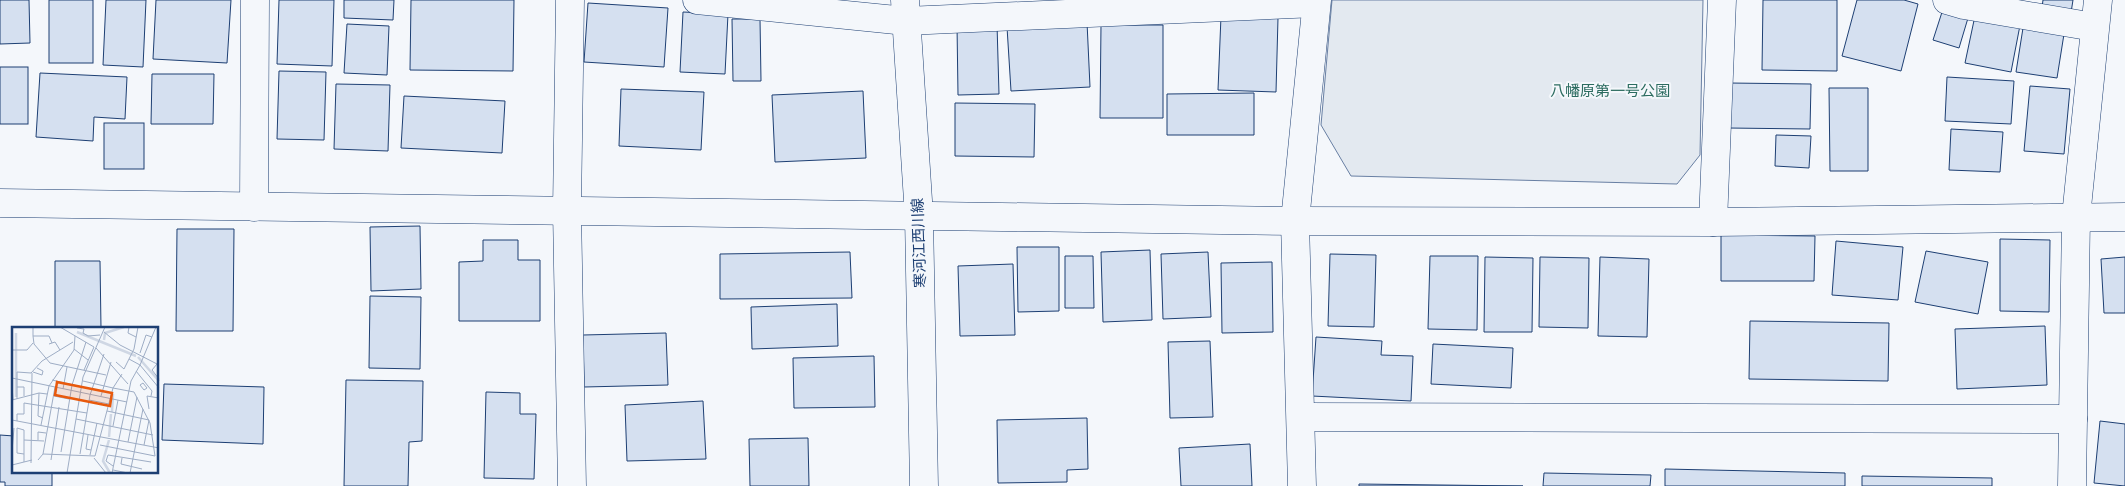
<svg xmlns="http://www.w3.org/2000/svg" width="2125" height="486" font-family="'Public Sans','Noto Sans JP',sans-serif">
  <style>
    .green { fill: #e3e9f0; stroke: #687fa3 }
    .building { fill: #d5e0f0; stroke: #1d3f73 }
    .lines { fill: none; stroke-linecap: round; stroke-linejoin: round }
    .minor-casing { stroke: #1d3f73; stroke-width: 29 }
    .major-casing { stroke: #1d3f73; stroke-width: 29 }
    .minor { stroke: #f4f7fb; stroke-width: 28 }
    .major { stroke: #f4f7fb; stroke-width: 28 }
    .labels { text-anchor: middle; stroke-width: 4; stroke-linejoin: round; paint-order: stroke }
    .park-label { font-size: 15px; fill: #2c6c60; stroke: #f4f7fb }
    .street-label { font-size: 15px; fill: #1d3f73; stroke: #f4f7fb }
    .inset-river { fill: none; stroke: #cfd7e4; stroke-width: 2.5 }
    .inset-road { fill: none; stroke: #9eadc5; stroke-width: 1 }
    .view { fill: #e8590c; fill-opacity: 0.15; stroke: #e8590c; stroke-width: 2.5 }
    .inset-edge { fill: none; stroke: #1d3f73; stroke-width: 2.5 }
  </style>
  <rect width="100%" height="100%" fill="#f4f7fb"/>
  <path class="green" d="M1332,0H1703L1700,155L1677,184L1351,176L1321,125Z"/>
  <g class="building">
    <path d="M0,0H29L30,43L0,44Z"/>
    <rect x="49" y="0" width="44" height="63"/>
    <path d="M106,0H146L143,67L103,65Z"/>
    <path d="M156,0H231L227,63L153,59Z"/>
    <path d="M279,0H334L332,66L277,64Z"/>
    <path d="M344,0H394L393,20L344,18Z"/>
    <path d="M411,0H514L513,71L410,70Z"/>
    <path d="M1763,0H1837V71L1762,70Z"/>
    <path d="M1857,0H1904L1918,4L1901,71L1842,56Z"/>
    <path d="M2043,0H2073L2070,19L2041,15Z"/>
    <path d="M588,3L668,8L664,67L584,62Z"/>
    <path d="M1943,9L1968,18L1959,48L1933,40Z"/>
    <path d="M1976,11L2021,20L2011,72L1965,63Z"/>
    <path d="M683,12L728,14L725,74L680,72Z"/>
    <path d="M1221,16L1278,18L1276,92L1218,90Z"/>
    <path d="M732,19H760L761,81H733Z"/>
    <path d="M1087,22L1090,87L1011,91L1007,27Z"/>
    <path d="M347,24L389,26L387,75L344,73Z"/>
    <path d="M997,24L999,94L958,95L957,25Z"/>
    <path d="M1101,25H1163V118H1100Z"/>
    <path d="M2023,28L2064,34L2057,78L2016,72Z"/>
    <rect x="0" y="67" width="28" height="57"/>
    <path d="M279,71L326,72L324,140L277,139Z"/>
    <path d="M40,73L127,77L125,119L94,117L93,141L36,137Z"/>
    <path d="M152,74H214L213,124H151Z"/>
    <path d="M1947,77L2014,81L2011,124L1945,121Z"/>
    <path d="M1729,83L1811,84L1810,129L1728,128Z"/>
    <path d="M336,84L390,85L388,151L334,149Z"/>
    <path d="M2030,86L2070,89L2064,154L2024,151Z"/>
    <path d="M1829,88H1868V171H1830Z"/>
    <path d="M621,89L704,92L701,150L619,146Z"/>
    <path d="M863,91L866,158L775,162L772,95Z"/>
    <path d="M1254,93V135H1167V94Z"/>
    <path d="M404,96L505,101L502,153L401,148Z"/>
    <path d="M955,103L1035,104L1034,157L955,156Z"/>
    <rect x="104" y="123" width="40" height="46"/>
    <path d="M1951,129L2003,132L2000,172L1949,170Z"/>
    <path d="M1776,135L1811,136L1809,168L1775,166Z"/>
    <path d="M420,226L421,289L371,291L370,227Z"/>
    <path d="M177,229H234L233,331H176Z"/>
    <path d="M1721,235L1815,236L1814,281H1721Z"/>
    <path d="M2000,239L2050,240L2049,312L2000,311Z"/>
    <path d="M483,240H518V260H540V321H459V262L483,261Z"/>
    <path d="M1836,241L1903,247L1898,300L1832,295Z"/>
    <path d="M1017,247H1059V311L1018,312Z"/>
    <path d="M1150,250L1152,320L1103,322L1101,252Z"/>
    <path d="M1926,251L1988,262L1978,314L1915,302Z"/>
    <path d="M850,252L852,298L720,299V254Z"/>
    <path d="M1208,252L1211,317L1163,319L1161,254Z"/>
    <path d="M1330,254L1376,255L1374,327L1328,326Z"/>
    <path d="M1065,256H1093L1094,308H1065Z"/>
    <path d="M1430,256H1478L1477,330L1428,329Z"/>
    <path d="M1485,257L1533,258L1532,332H1484Z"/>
    <path d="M1540,257L1589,258L1588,328L1539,327Z"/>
    <path d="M1600,257L1649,259L1647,337L1598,336Z"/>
    <path d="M2125,257V313H2104L2101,259Z"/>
    <path d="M55,261H100L101,328H55Z"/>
    <path d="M1272,262L1273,332L1222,333L1221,263Z"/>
    <path d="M1013,264L1015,335L960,336L958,266Z"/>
    <path d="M370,296L421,297L420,369L369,368Z"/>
    <path d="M837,304L838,346L752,349L751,307Z"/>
    <path d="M1750,321L1889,323L1888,381L1749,379Z"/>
    <path d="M2045,326L2047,385L1957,389L1955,329Z"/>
    <path d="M666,333L668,385L584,387L583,335Z"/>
    <path d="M1316,337L1382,341L1381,355L1413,356L1411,401L1312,396Z"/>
    <path d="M1210,341L1213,417L1170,418L1168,342Z"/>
    <path d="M1433,344L1513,348L1511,388L1431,384Z"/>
    <path d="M874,356L875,407L794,408L793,358Z"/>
    <path d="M346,380L423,381L422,441L409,442L408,486H344Z"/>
    <path d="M164,384L264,387L263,444L162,440Z"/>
    <path d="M486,392L520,393V414H536L534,479L484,478Z"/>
    <path d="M703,401L706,459L627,461L625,405Z"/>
    <path d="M1087,418L1088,469L1067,470V482L998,483L997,420Z"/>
    <path d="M2100,421L2125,424V486L2094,483Z"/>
    <path d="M0,435L14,436V472H52V486H5V482H0Z"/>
    <path d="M808,438L809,486H750L749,439Z"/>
    <path d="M1250,444L1252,486H1181L1179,448Z"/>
    <path d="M1665,469L1845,473V486H1665Z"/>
    <path d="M1544,473L1651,475L1650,486H1543Z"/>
    <path d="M1862,476L1992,478V486H1862Z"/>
    <path d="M1359,484L1523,486H1359Z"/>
  </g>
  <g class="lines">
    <g class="minor-casing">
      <g id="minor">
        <path d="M570,0L567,210L572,486"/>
        <path d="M697,0L906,21L1316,3"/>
        <path d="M1947,0L1964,5L2094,27"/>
        <path d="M0,203L1295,221L1713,222L2125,217"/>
        <path d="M254,207L255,0"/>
        <path d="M1713,222L1722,0"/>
        <path d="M1301,417L2073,419"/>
        <path d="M1302,486L1295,221L1317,0"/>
        <path d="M2072,486L2076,217L2098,0"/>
      </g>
    </g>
    <g class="major-casing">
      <path id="major" d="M905,0L919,216L924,486"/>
    </g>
    <use href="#minor" class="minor"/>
    <use href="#major" class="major"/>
  </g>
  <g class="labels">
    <g class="park-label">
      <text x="1610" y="96">八幡原第一号公園</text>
    </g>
    <g class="street-label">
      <text transform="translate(919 243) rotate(-92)" y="5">寒河江西川線</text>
    </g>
  </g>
  <g transform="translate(12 327)">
    <rect width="146" height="146" fill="#f4f7fb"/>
    <path class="inset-river" d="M65,5L124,29M92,13L93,6L112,0M126,30L147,54M4,70V6M100,85L101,67M97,110L99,87M97,113L91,134L98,146"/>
    <path class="inset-road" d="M21,0V9H37L40,16M48,0L82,20L72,43M117,0L116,6L124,10M144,0L128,38L147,61M65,1L72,2L71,6L76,9L88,8M92,5L108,18L147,38M21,9L22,17L38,36L94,48M37,17L43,15L48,23M84,21L116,57M62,22L76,33M0,23H15L21,16M128,26L134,8L140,10M104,35L112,42L122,22L126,0M145,37L140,43L147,52M124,44L140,64L139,69M21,45L30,48L31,44L25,41M0,51L115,75M40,53L79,62M71,54L101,61L110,47M131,56L135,61L132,63L128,58ZM0,58L1,73M5,60H12V69M51,62L55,40M27,66L26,89L31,91M42,69L57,72M89,69L99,35M5,72V45L19,46L30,34L61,15M0,73L27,66L35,67M77,73L97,77M137,82L135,69L147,71M95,84L137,93L132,118M64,92L141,108M0,93L147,121M5,94V87H12V76L75,86M29,98L37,59L62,23L63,9M101,99L106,73M76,108L74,122L79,123M12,113L32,114M26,113V105L34,106M116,115L125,70M0,124L2,101M49,125L60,58L74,15M31,127L43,60M68,127L78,68L92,27M78,128L85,96M82,131L94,146M110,131L109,137L130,142M26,133L31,127L83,129L101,61L122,65L138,96L143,129L88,118M39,133L47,80M12,135V103L5,101V126L12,127M19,136L20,46M0,138L20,133M101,139L94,134L96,128L139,135M101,143L116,146M55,146L71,50L93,0M100,146L119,54L128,38L117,32M118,146L131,82"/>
    <path class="view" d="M45,55L100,66L98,79L43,68Z"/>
    <rect width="146" height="146" class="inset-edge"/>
  </g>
</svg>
